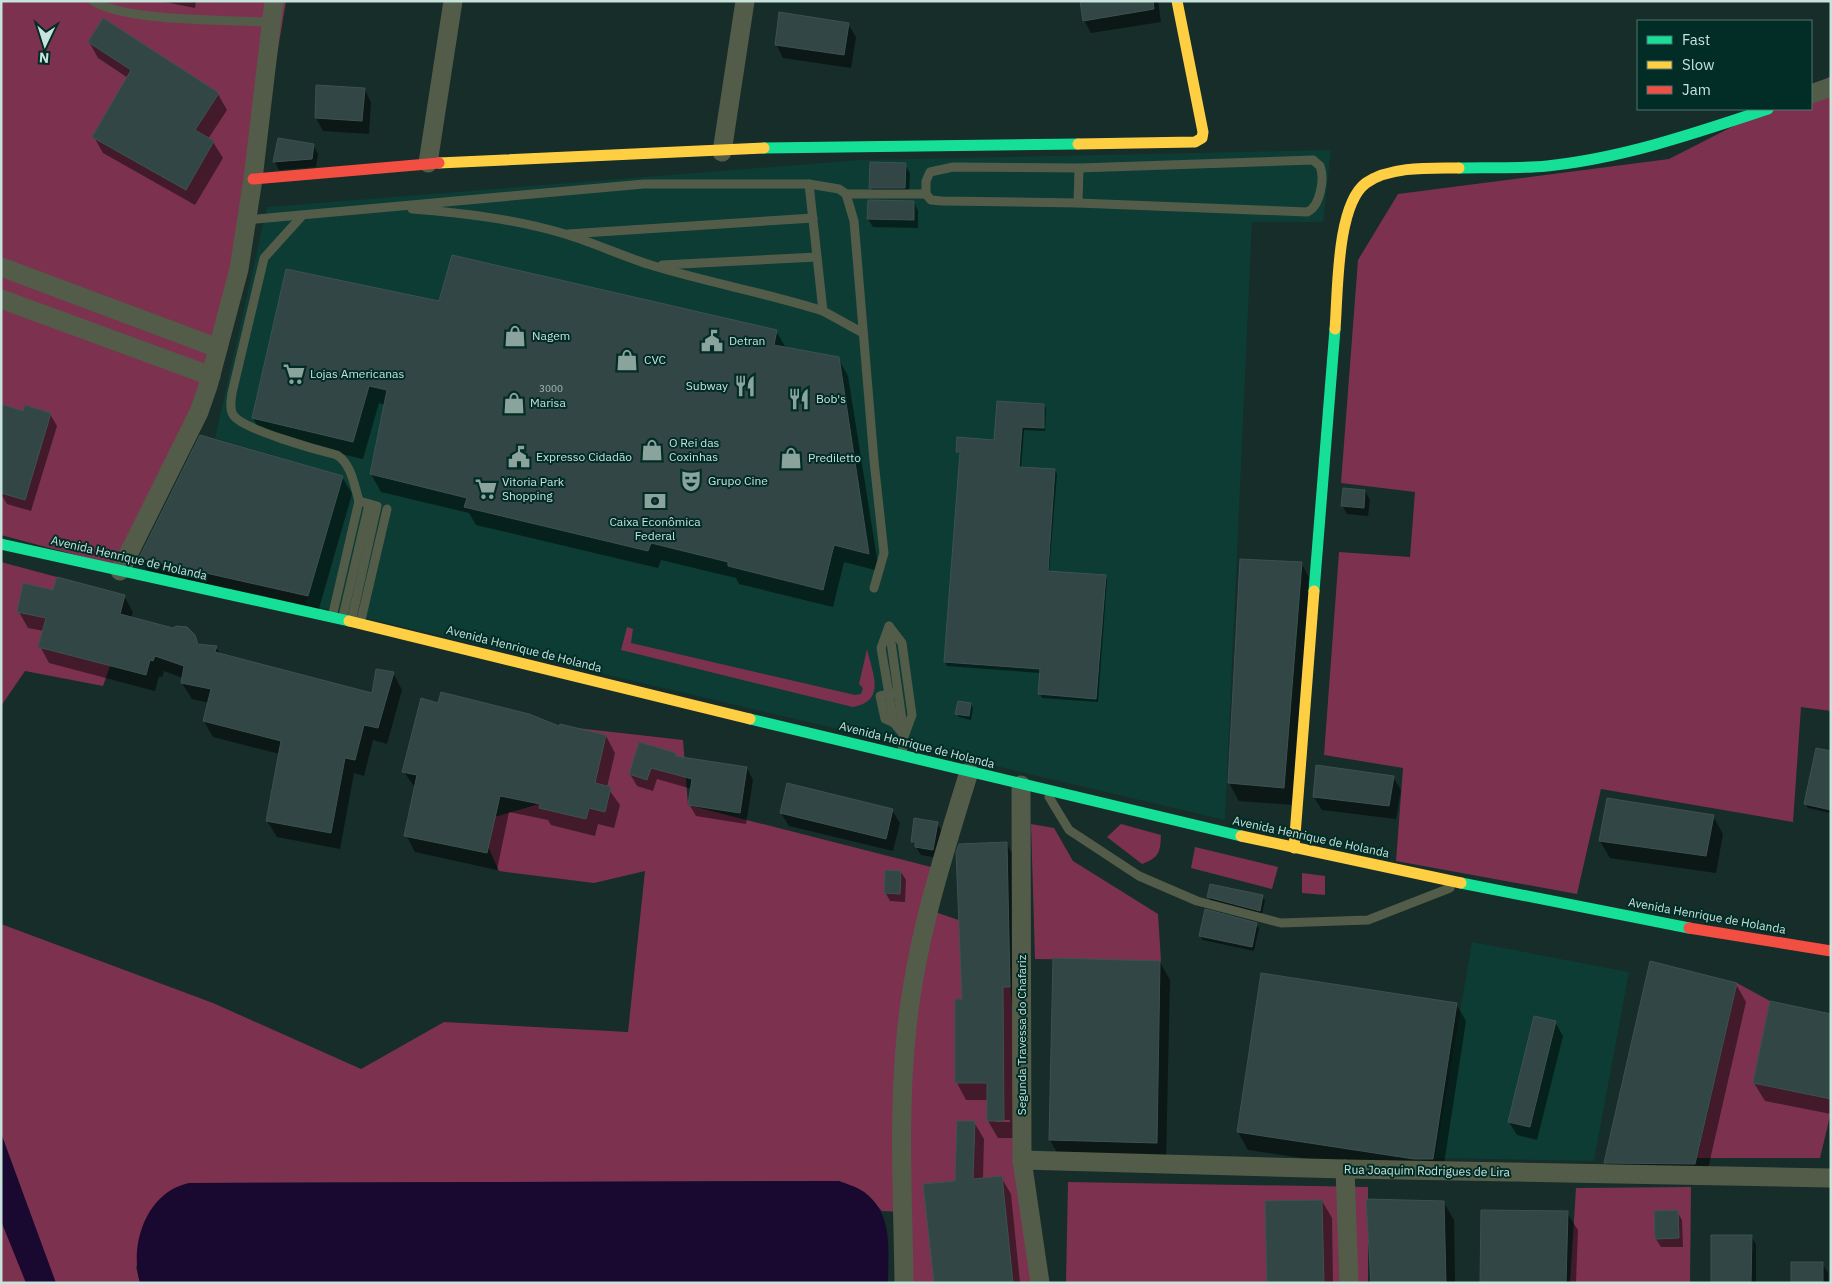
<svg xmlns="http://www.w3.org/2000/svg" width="1832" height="1284" font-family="'IBM Plex Sans',sans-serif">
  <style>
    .built { fill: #0c3c34 }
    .green { fill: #7c324f }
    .water { fill: #190830 }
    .shadow { fill: #0007; fill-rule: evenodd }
    .building { fill: #324645; stroke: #3d5250 }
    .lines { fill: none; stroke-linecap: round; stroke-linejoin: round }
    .lane { stroke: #535c49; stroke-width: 9 }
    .street { stroke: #535c49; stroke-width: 19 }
    .fast { stroke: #16e098; stroke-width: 11 }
    .slow { stroke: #ffcf43; stroke-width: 11 }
    .jam { stroke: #f24e42; stroke-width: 11 }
    .labels { text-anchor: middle; stroke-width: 4; stroke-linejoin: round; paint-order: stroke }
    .number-label { font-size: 10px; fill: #a2bbb6 }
    .poi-label { font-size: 12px; fill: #c8e2dc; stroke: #022c26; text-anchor: start }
    .street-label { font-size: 12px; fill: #c8e2dc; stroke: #022c26 }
  </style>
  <rect width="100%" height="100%" fill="#162d29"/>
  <g class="built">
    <path d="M1331,150L1323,222H1252L1225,820L306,604L343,476L215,438L267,207L859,160Z"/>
    <path d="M1472,942L1629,972L1594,1161L1435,1158Z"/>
  </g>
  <g class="green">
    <path d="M1,1H286L241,272L209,388L117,566L1,535Z"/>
    <path d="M1831,76V711L1801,707L1793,822L1601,789L1577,894L1396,861L1403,768L1324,755L1339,552L1410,557L1415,492L1341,483L1358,260L1398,194L1669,159L1767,109H1811V86Z"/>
    <path d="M1,562L57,577L38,647L110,666L103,686L25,671L1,706Z"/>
    <path d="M627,627L633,629L631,643L855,695L861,694L863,688L859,684L867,649C872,672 887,701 853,707L621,650Z"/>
    <path d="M559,726L683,740L688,805L939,869L929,910L1006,936L1036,1283H907L904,1212L882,1211L864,1192L839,1181H768L189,1183L136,1267L140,1283H54L1,1134V924L213,1003L361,1069L444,1022L628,1032L645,871L594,883L499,871L477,822L539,804Z"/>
    <path d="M1031,824L1054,828L1073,861L1158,914L1161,961L1035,959Z"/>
    <path d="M1121,824L1161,835C1160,852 1160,857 1142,864L1107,837Z"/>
    <path d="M1195,847L1278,867L1272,889L1191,868Z"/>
    <path d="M1302,873L1325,876V895L1302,893Z"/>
    <path d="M1737,983L1770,1001L1753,1083L1831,1099V1112L1820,1158H1697Z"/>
    <path d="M1068,1182L1368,1187V1283H1066Z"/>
    <path d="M1691,1187L1690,1283H1570L1576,1188Z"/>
    <path d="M1,1219L30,1283H1Z"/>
  </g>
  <g class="water">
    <path d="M1,1133L56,1283H26L1,1221Z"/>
    <path d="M839,1181C847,1184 857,1187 864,1192C894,1214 888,1250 888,1283H140C129,1245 146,1192 189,1183Z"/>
  </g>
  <g class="shadow">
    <path d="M160,1H196L195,8Z"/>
    <path d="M1081,1H1158L1161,22L1091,33L1084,20Z"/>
    <path d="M848,24L856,37L851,68L783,58L776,44Z"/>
    <path d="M89,42L218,94L227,110L208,139L213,142L223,158L195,205L103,153L94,137L128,78L98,58Z"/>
    <path d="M318,86L364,89L371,102L369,134L323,131L316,118Z"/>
    <path d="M313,145L318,154L316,167L279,170L275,162Z"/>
    <path d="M905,165L910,173L909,196H876L871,187Z"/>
    <path d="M914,202L918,211V228L873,227L868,219Z"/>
    <path d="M440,302L776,331L786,348L838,358L848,376L879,571L844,562L833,607L739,584L736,578L661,560L658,568L476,525L469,513L381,492L371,474L385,405L379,403L363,459L263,436L253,418Z"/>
    <path d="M1044,405L1046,409L1045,431L1024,430L1021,468L1055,470L1057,474L1049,572L1105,576L1107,580L1098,702L1042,698L1040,694L1041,673L947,666L945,662L961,455L957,451L995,442Z"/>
    <path d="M24,413L50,414L57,426L31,511L7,504L1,494V487Z"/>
    <path d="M342,477L352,494L318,612L150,575L140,558Z"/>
    <path d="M1365,491L1370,500L1368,516L1347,514L1342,505Z"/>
    <path d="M1301,563L1311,581L1293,805L1239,801L1229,783Z"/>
    <path d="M54,591L124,596L133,612L131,618L194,635L200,645L216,647L221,655L373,694L393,673L402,690L387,744L373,740L364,776L354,773L340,849L277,837L267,821L280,754L213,737L204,721L209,703L192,699L182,683L183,678L164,671L162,677L159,676L155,691L49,663L40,646L44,631L28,628L19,612Z"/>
    <path d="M971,704L973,708L971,720L959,717L957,714Z"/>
    <path d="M560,728L606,736L615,753L607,787L620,805L614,828L598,824L595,836L551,825L548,820L509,812L497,870L415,852L406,835L416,789L404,772Z"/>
    <path d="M1831,752V820L1830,813L1808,808L1806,804Z"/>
    <path d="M675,754L677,757L747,768L753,780L746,824L696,816L689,804L692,789L657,779L653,791L637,786L630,774Z"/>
    <path d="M1393,777L1401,790L1396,819L1322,810L1314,797Z"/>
    <path d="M892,810L900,823L893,851L789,826L781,813Z"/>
    <path d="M1713,816L1723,834L1716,873L1610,858L1600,841Z"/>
    <path d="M937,823L942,832L938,858L921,855L912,841Z"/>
    <path d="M1006,843L1016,860L1019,1004H1012L1013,1138H998L988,1121V1100H966L957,1083L963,1000ZM996,1120H1010V1122H996Z"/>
    <path d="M901,872L906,880L905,902L890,901L885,892Z"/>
    <path d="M1209,897H1262L1265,900L1262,914L1211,901Z"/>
    <path d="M1206,911L1256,924L1259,928L1254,951L1203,940L1200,936Z"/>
    <path d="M1160,962L1170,980L1166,1160L1060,1158L1050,1140Z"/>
    <path d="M1736,984L1746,1002L1705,1182L1615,1180L1605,1162Z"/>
    <path d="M1456,1004L1466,1021L1442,1177L1425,1176L1248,1150L1238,1132Z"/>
    <path d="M1831,1016V1114L1765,1101L1754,1083Z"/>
    <path d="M1555,1022L1563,1036L1537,1140L1517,1135L1509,1122Z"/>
    <path d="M974,1122L984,1139L983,1179L1001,1177L1011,1194L1020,1283H935L956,1182Z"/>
    <path d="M1322,1201L1332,1218L1333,1283H1268Z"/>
    <path d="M1444,1203L1454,1220L1455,1283H1372Z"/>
    <path d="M1677,1211L1682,1220L1683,1247H1661L1656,1239Z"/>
    <path d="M1567,1213L1578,1230L1576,1283H1481Z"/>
    <path d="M1752,1237L1756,1245V1283H1712Z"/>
    <path d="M1822,1263L1828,1273V1283H1792Z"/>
  </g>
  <g class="building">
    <path d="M1080,1H1153L1154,9L1083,21Z"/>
    <path d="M779,12L849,23L844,55L775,45Z"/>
    <path d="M103,18L219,93L195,130L214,141L186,190L92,137L131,70L88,42Z"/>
    <path d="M316,85L365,88L362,121L315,118Z"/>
    <path d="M278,138L314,144L312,159L273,162Z"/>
    <path d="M870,162L906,163L905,188H869Z"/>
    <path d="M868,200L914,201V220L867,219Z"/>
    <path d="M452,255L777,330L774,345L839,357L869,554L834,545L823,590L728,566V562L651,543L648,551L464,507L467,498L370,474L387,390L369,386L353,442L252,418L286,269L439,301Z"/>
    <path d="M997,401L1044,404V428L1022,427L1019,467L1055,469L1048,571L1106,575L1096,699L1038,694L1040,669L944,662L960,452H956L957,437L994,440Z"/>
    <path d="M1,404L23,411L25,405L51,413L25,500L1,493Z"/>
    <path d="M200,435L343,476L308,596L139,558Z"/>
    <path d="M1343,488L1365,490L1364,508L1341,506Z"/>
    <path d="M1240,559L1302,562L1284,788L1228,783Z"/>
    <path d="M57,577L125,595L120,614L173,628L176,626L187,627L195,635L198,644L217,646L215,652L372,693L376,669L394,672L378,728L364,725L355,760L345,758L331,833L266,821L281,741L203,721L211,689L181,683L184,666L155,656L153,661L150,660L146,675L38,647L46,618L17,612L23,583L53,590Z"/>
    <path d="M441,692L529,714L559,726L560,724L606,735L595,783L611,787L605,812L589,808L586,819L539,808L540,804L500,796L487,853L404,836L417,775L402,772L421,698L438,703Z"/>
    <path d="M958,701L971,703L969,716L955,714Z"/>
    <path d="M639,742L676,753L675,756L747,767L740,813L688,805L692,779L651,768L647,780L629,774Z"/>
    <path d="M1816,748L1831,751V810L1804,804Z"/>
    <path d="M1316,765L1394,776L1389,806L1313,797Z"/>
    <path d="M787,783L893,809L886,839L780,813Z"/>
    <path d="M1607,798L1714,815L1706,856L1599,841Z"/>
    <path d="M914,818L938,822L933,850L915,847V842H911Z"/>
    <path d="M1007,842L1010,987H1003L1004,1121H987V1083H955V999H962L956,852L959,844Z"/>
    <path d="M885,870L901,871L900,894L884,893Z"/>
    <path d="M1210,884L1263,895L1260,911L1207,897Z"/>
    <path d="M1205,909L1257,923L1252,947L1199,936Z"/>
    <path d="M1053,958L1160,961L1157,1143L1049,1140Z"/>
    <path d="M1650,961L1737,983L1695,1164L1604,1163Z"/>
    <path d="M1261,973L1457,1003L1433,1159H1414L1237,1132Z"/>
    <path d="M1770,1001L1831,1014V1099L1753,1083Z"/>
    <path d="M1534,1016L1556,1021L1530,1127L1508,1122Z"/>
    <path d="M957,1121H975L973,1179L1002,1176L1013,1283H934L923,1184L955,1181Z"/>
    <path d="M1366,1199L1444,1201L1446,1283H1371Z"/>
    <path d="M1322,1200L1324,1283H1267L1265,1201Z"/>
    <path d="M1481,1210L1568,1211L1566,1283H1480Z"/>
    <path d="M1678,1210L1679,1238L1655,1239L1654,1211Z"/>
    <path d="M1711,1235H1752L1751,1283H1711Z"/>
    <rect x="1791" y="1262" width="32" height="21"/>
  </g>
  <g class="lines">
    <g class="lane">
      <path d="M93,1C126,22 229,20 272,22"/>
      <path d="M1313,160L1320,166C1325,179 1320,207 1307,212L1078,203L942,201L931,200L926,194V181L930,172L953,167L1079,168Z"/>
      <path d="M809,184L823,311L863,333"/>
      <path d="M846,194H926"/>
      <path d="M1078,203L1079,168"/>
      <path d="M412,209C463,213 515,219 565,234C595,243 624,257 654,266C710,283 767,293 823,311"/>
      <path d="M301,217L264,258L232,393C231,400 229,410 234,416C245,430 317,450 337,455C352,465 354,485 359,501L377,506L352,618"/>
      <path d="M246,220L644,184H809L839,189L846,194L854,221L874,461L884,553L874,588"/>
      <path d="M568,234L813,218"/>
      <path d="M662,265L817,257"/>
      <path d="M333,613L359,501"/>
      <path d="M343,616L369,504"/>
      <path d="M361,620L387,509"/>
      <path d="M889,626L902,643L912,715L902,742L903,754"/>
      <path d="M889,626L881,648L894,723L904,735"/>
      <path d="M889,628L904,734"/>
      <path d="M894,723L885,719L880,696L894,693"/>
      <path d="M1049,797L1069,830L1139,876L1197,901L1281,923L1368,920L1450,888"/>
    </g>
    <g class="street">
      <path d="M1811,94L1831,87"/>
      <path d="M722,152L745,1"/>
      <path d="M428,163L453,1"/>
      <path d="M1,267L218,348"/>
      <path d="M1,299L211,376"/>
      <path d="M120,571L199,412L208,386L239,269L253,179L274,1"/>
      <path d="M1021,785L1022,1160L1040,1283"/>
      <path d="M1022,1160L1345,1169L1831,1178"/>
      <path d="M1345,1169L1349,1283"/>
      <path d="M904,1283C903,1201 898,1118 906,1037C914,946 942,859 969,772"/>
    </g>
    <g class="fast">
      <path d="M764,148L1078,144"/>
      <path d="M1459,168C1488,167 1517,169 1547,166C1623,158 1696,133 1768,109"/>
      <path d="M1,544L349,621"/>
      <path d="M1314,591L1335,329"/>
      <path d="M750,719L1241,836"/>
      <path d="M1461,883L1689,928"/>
    </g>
    <g class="slow">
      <path d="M1078,144L1195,142L1202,138L1203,132L1177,1"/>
      <path d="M439,163L764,148"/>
      <path d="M1335,329C1338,294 1336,205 1366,183C1390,166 1431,168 1459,168"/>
      <path d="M349,621L750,719"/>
      <path d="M1241,836L1461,883"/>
      <path d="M1294,848L1314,591"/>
    </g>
    <g class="jam">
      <path d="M253,179L439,163"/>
      <path d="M1689,928L1831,951"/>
    </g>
  </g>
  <defs>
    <g id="shop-bare" transform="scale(1.725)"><path d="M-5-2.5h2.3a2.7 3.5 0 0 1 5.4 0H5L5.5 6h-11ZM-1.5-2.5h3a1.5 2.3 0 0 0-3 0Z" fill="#8aa39d" stroke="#022c26" stroke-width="2.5" paint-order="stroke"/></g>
    <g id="civic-bare" transform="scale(1.725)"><path d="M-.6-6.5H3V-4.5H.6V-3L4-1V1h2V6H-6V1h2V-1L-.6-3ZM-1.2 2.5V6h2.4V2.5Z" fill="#8aa39d" stroke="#022c26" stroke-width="2.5" paint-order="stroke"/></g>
    <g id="supermarket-bare" transform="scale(1.725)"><path d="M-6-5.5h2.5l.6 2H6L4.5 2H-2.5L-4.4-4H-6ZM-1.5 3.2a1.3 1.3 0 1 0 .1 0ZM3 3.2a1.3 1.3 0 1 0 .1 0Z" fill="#8aa39d" stroke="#022c26" stroke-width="2.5" paint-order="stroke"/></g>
    <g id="restaurant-bare" transform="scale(1.725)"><path d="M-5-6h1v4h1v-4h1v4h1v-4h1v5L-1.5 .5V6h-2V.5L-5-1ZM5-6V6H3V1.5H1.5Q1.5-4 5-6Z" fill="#8aa39d" stroke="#022c26" stroke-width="2.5" paint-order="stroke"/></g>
    <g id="theatre-bare" transform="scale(1.725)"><path d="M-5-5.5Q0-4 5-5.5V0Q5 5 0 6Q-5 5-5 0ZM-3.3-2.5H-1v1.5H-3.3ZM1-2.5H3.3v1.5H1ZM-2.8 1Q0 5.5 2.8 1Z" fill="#8aa39d" stroke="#022c26" stroke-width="2.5" paint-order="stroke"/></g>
    <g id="bank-bare" transform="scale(1.725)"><path d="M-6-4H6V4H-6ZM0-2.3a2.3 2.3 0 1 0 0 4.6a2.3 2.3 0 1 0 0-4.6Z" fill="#8aa39d" stroke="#022c26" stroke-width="2.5" paint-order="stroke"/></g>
  </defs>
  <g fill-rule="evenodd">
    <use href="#shop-bare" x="515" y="336"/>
    <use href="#civic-bare" x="712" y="341"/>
    <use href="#shop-bare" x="627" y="360"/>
    <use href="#supermarket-bare" x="294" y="374"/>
    <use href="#restaurant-bare" x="745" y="386"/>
    <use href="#restaurant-bare" x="799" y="399"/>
    <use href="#shop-bare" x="514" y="403"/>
    <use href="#shop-bare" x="652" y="450"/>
    <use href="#civic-bare" x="519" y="457"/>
    <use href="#shop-bare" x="791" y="458"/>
    <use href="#theatre-bare" x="691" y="481"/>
    <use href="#supermarket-bare" x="486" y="489"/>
    <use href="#bank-bare" x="655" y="501"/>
  </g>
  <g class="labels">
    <g class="number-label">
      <text x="551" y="392">3000</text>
    </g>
    <g class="poi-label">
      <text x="532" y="340">Nagem</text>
      <text x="729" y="345">Detran</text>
      <text x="644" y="364">CVC</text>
      <text x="310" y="378">Lojas Americanas</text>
      <text x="728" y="390" text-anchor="end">Subway</text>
      <text x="816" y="403">Bob's</text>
      <text x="530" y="407">Marisa</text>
      <text x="669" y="447">O Rei das<tspan x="669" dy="14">Coxinhas</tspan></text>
      <text x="536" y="461">Expresso Cidadão</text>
      <text x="808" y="462">Prediletto</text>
      <text x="708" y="485">Grupo Cine</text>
      <text x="502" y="486">Vitoria Park<tspan x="502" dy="14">Shopping</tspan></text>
      <text x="655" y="526" text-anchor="middle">Caixa Econômica<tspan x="655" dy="14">Federal</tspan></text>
    </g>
    <g class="street-label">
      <text transform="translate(129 558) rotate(13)" y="4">Avenida Henrique de Holanda</text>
      <text transform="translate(524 649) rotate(14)" y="4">Avenida Henrique de Holanda</text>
      <text transform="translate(917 745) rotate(14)" y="4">Avenida Henrique de Holanda</text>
      <text transform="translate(1311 837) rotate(12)" y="4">Avenida Henrique de Holanda</text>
      <text transform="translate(1707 916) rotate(10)" y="4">Avenida Henrique de Holanda</text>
      <text transform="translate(1022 1035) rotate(-90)" y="4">Segunda Travessa do Chafariz</text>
      <text transform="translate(1427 1171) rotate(1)" y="4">Rua Joaquim Rodrigues de Lira</text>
    </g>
  </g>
  <rect width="1832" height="1284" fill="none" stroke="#c8e2dc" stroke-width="5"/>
  <rect x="1637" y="20" width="175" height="90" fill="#022c26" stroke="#51756f"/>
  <rect x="1647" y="36" width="25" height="8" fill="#16e098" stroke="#51756f"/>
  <text x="1682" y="45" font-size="15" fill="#c8e2dc">Fast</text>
  <rect x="1647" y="61" width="25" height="8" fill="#ffcf43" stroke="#51756f"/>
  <text x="1682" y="70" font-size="15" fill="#c8e2dc">Slow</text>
  <rect x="1647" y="86" width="25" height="8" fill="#f24e42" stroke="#51756f"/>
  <text x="1682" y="95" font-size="15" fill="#c8e2dc">Jam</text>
  <g transform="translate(45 45) rotate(184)" stroke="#022c26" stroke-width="4" paint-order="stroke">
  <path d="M0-4L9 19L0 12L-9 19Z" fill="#c8e2dc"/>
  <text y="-8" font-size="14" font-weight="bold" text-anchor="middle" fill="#c8e2dc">N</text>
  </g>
</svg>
